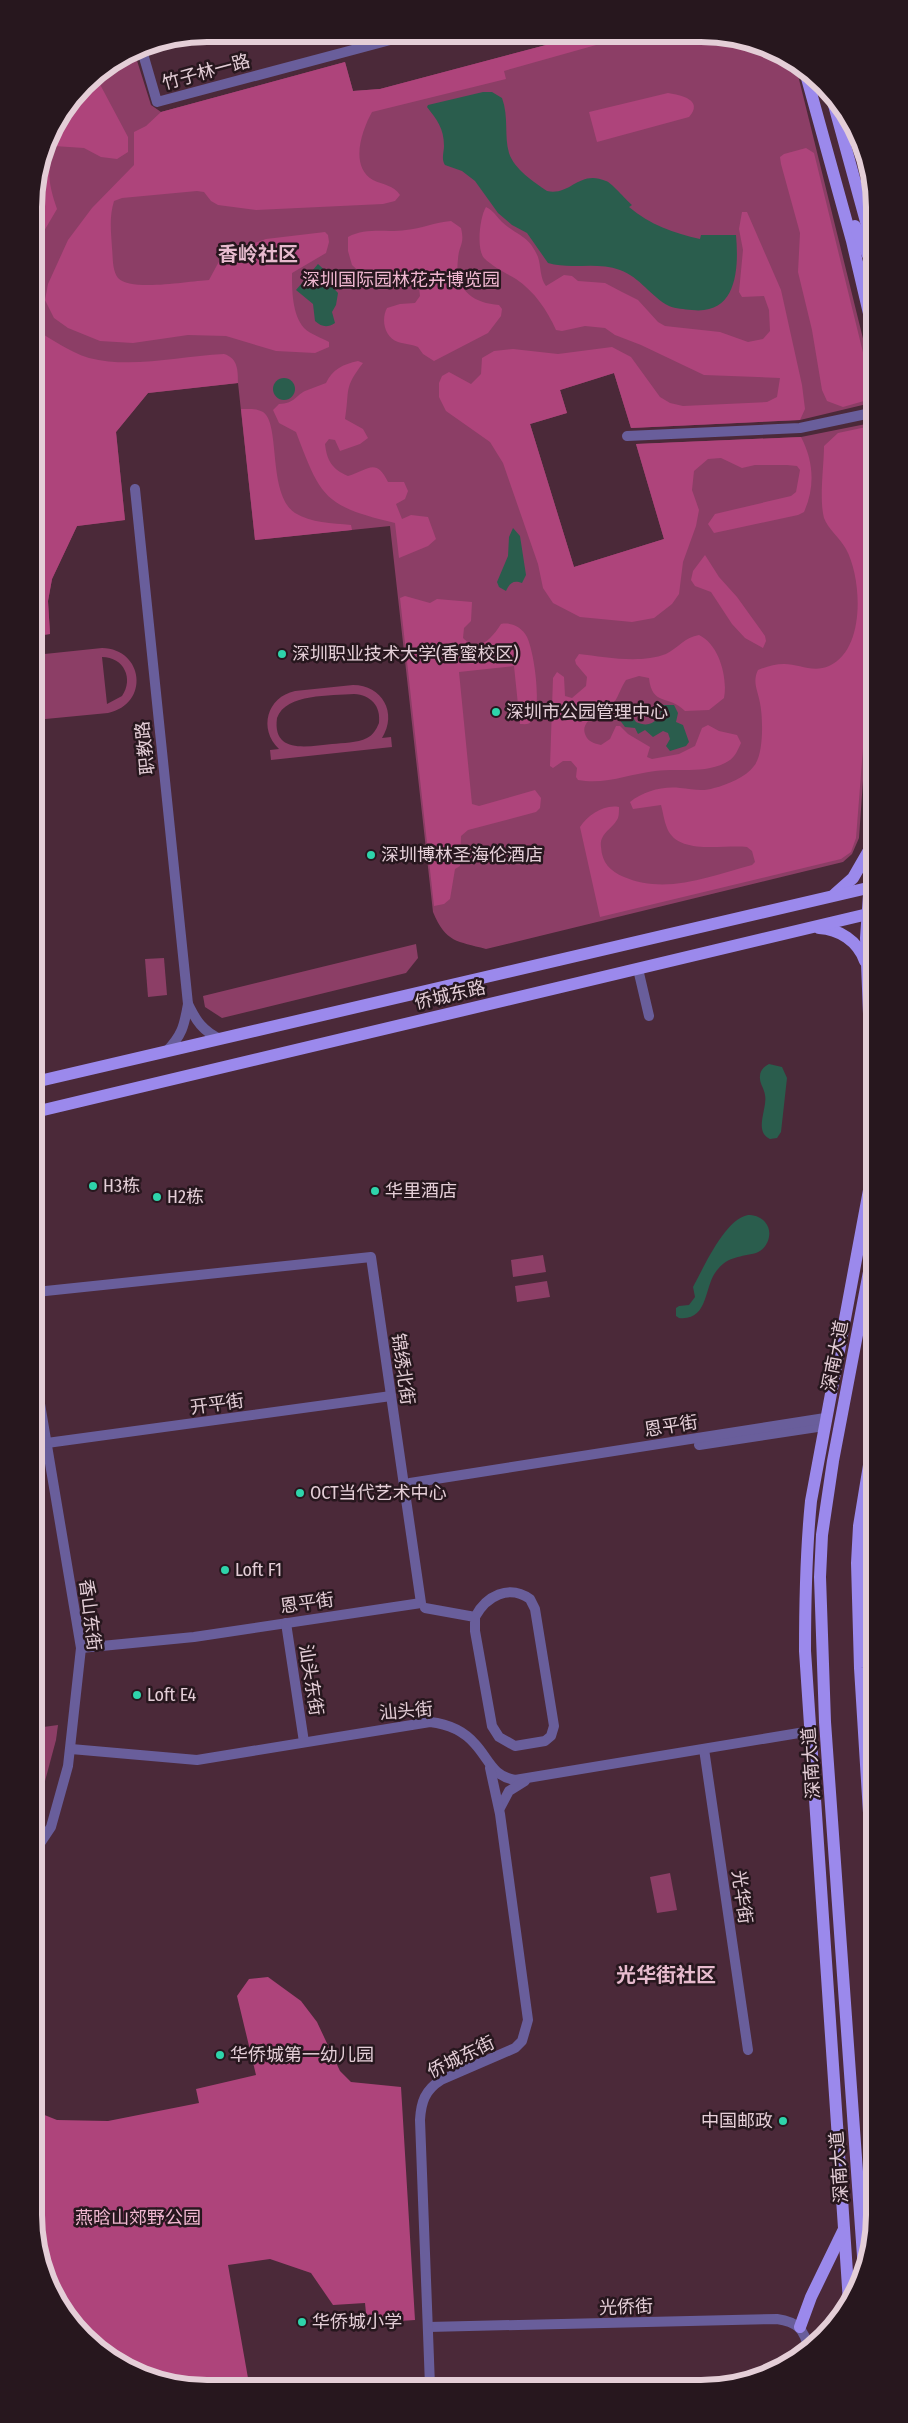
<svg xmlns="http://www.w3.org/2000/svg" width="908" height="2423" font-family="'Fira Sans Condensed','Noto Sans SC',sans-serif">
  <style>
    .green { fill: #8c3e66; fill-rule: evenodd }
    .forest { fill: #ae447b }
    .water { fill: #2a5d4d }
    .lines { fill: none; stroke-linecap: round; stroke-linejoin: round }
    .minor { stroke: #695e9b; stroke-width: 10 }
    .major { stroke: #9b89ec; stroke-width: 12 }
    .poi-dot { fill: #2ed4ab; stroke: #27171e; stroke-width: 2 }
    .labels { text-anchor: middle; stroke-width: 5; stroke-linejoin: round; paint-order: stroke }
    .street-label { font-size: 18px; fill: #e4ced7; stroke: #27171e }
    .park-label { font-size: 18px; fill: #f1b8d1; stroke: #27171e }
    .poi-label { font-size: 18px; fill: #e4ced7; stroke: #27171e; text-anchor: start }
    .quarter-label { font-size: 20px; font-weight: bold; fill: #e7bbce; stroke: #27171e }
    .rim { fill: none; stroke: #e4ced7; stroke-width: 6 }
  </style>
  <rect width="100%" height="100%" fill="#4b2939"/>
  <g class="green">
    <path d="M580,36L735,37L787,57L795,63L871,371V403L800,420L631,428L614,373L560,390L567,413L530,424L574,567L664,539L636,444L801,437L871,423L872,693L867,723L859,838L852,854L843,862L486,949C457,941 446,943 433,912L390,526L255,540L238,383L148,393L116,432L125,520L77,526L52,579L48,601L50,634L35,636L34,195L52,130L93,77L134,51L151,105L161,112L345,62L353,91L380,89Z"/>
    <path d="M847,115L871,173V201Z"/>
    <path d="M102,648C144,649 150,704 108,713L35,720V655ZM102,657C124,657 134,679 122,696L107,704Z"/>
    <path d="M353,685C382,685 398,713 382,738L391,737L392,747L271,760L270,750L279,749C258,729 267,697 295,691ZM354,694C371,695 381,706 379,723C376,730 373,735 367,738C357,743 343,743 332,744C309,746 272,755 277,718C286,693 331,696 354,694Z"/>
    <path d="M416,944L418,958L406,973L222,1018L205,1007L203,996Z"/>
    <path d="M164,958L167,995L148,997L145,959Z"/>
    <path d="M543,1255L546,1272L513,1277L511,1260Z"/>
    <path d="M547,1281L550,1297L517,1302L515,1286Z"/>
    <path d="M58,1725L56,1740L37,1811L36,1728Z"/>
    <path d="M670,1873L677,1910L657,1913L650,1877Z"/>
  </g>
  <g class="forest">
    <path d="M580,36L621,38L504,71L506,79L372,112C362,130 349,166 373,180C383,185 394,185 400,195L395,201L383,204L256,210L218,205L211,201L204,192L197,191L122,198L114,201C109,217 111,231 112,248C113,257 112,270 118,278C130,292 190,281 209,280L223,254L266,239L325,232L328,235L329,242L326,253L292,273C292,290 292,314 304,328C310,334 322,338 329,342V347L315,353L276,351L226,336L188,335L133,343L100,341L68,328L54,318L45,300L48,284L68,240L92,208L134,165V132L146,126L161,112L345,62L353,91L380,89Z"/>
    <path d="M95,75L128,137V152L117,159L101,157L84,148L54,146C47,172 48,183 57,209L34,248V195L52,130Z"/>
    <path d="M668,93C681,95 704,100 689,117L597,142L589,112Z"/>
    <path d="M806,148L814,153L871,385V399L843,407L827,401L822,390L812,330L798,272L800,233L781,164L780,157L784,154Z"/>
    <path d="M486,207C494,211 496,216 502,222C517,236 529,235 538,257C541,266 540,279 546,286L564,275L572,276L578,281L605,283L622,292L638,300L658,322L665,326L720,332L748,342L763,339L770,331L769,310L764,296L742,297L739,292L743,250L739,229L742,212H747L781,290L802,385L805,409L800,420L631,428L614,373L560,390L567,413L530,424L574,567L664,539L636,444L801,437C814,462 815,487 804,512L798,515L714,533L708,524L715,514L791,496L796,492L800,470L797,466L787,465H755L742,468L721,458L708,459L694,471L692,490L699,510L696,526L683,562L679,594L672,604L654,618L632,622L580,617L553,603L543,588L538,564L503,463L490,442L446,411L439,397V383L442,376L449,372L471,384L481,374L482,358L494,351L513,349L558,354L612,347L631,357L660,397L670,403L683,406L767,402L777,397L780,378L704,375L641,345L615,335L605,328L585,326L562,331L556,330C547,310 535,292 516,279C506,273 493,267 484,258C476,249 480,216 486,207Z"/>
    <path d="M451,221L461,228C465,245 459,244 458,259C454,289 472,303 499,305L502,309L501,316L488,333L434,361L423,354L418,347C411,344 405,344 398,342C384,337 381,319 387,308L400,304L415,303L420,296L419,287L413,281L403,279L370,282L352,265L348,251V237C367,227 386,233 406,230C421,229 435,222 451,221Z"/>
    <path d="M34,329C52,339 69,352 89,358C133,369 179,356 224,354C238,358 238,371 238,383L148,393L116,432L125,520L77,526L52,579L48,601L50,634L35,636Z"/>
    <path d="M358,361L363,363C343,389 350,389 345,419L363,429L368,438L360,444L340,451L335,440L329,439L325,444C327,461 332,469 348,476C368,470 376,457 388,482H404L408,491L405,499L396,504L402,519L411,515L428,517L436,539L428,546L399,558L395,523C324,506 321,498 296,432L279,423L273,410L279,404C295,403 294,397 305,391C312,388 319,386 326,383C332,370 343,364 358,361Z"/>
    <path d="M241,409C248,409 256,408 263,412C281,424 267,494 295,513C311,523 332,523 351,525L352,530L255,540Z"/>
    <path d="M871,426L872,673L865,723L856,838L851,852L841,859L600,917L580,827C588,815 604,804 619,807C619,810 619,815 618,818C613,829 599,833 601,847C602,863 610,871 624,877C666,895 711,876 752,865L755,862L752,851L747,847C724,844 678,856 667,828C664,821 663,812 661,805L633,809L630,802C644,791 663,786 680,788C692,789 703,792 714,788C727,785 746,777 754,766C764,754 763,718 760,703C758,691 752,682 758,670C766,667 775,664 784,664C799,664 813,673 829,666C866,650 862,578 846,549C840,538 828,529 824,518C819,499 824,466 824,446L838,433Z"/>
    <path d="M705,555L719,577L737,597L765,636L766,641L763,648L745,638L732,624L711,592L695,586L691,580L693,571Z"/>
    <path d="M405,596L430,603L437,599L472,602L471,621L464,628L463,638C479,654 492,638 501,624C511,622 522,627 527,637C534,651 543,710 531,722C528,725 524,724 520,724L514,666L459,672L472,804L479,806L535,790L541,798L540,808L536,812L468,830L461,836L460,866L455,869L450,899L444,904L434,906L400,598Z"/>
    <path d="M699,635C719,644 728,678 724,698L709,710L685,711C669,694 652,707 649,678L639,676L626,680C621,687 619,695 615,701C606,711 575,720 587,738C590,742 596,744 601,745L610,739L616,726H620L628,734L650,747L647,757L652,759L679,754L695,746L702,728L708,725L719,731L737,735L741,743C737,752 734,759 725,763C703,774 678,768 655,771C629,774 606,785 578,780L576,777L577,768L571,761H563L553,768L550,766L553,678L557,672L564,677L565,696L572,698L586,686L587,677L576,664L575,660L579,654C605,657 640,664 666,654C678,648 685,637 699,635Z"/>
    <path d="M268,1977L301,2001L317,2022L340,2071L351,2082L401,2087L415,2320L367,2323L365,2303L333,2305L311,2273L270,2259L228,2265L248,2378L171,2385L130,2371L85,2339L57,2302L37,2250V2112L57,2120L108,2121L199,2103L196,2089L256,2075L237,1996L249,1979Z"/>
  </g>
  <g class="water">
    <path d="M483,92H492L502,98C509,117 504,136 509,153C514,169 534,182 547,191C571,196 579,169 606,181C612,183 625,199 632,205L629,207C650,225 674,233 700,239L701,235H736C739,269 737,315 692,310C684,309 676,309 669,306C651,297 640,277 620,270C596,261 571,270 548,263L527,233L512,225L498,213L475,181L462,171L445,165C441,159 444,152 444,146C444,128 437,120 427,107L428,105Z"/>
    <path d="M318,264L332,277L328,282L338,293L336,305L332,312L335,323C327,328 322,327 315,321L313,304L296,290Z"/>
    <circle cx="284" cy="389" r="11"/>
    <path d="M513,528L520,536L526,575L522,583C513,580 510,583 506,591L499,587L497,582L508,556L509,537Z"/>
    <path d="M662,705H674L678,713L676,722L683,725L689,742L686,746L670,751L666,746L670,739L668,733L663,731L653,737L645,730L638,734L635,728L625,727L619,719L630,713L636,722C651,729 660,720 662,705Z"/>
    <path d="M769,1064L782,1067L787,1078L781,1132L777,1138L770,1139C753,1131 768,1108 765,1095C764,1088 759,1083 760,1076C760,1070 764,1067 769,1064Z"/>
    <path d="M748,1215C754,1215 761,1217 765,1222C774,1232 768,1249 756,1253C741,1257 729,1256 718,1269C703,1285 710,1321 679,1318L676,1316V1308L679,1306L689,1305L695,1297L693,1287C704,1267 725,1219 748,1215Z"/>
  </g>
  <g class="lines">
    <g class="minor">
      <path d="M141,47L157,102L409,35"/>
      <path d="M627,436L800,428L871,413"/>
      <path d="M135,489L188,1004C184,1027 182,1035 166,1052"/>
      <path d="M638,969L649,1016"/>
      <path d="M188,1004C196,1021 203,1031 220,1039"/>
      <path d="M36,1292L371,1257L421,1603L194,1637L81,1648"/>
      <path d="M36,1380L81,1648L68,1766L51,1827L37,1848"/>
      <path d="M47,1443L391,1396"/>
      <path d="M699,1445L824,1426"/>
      <path d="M404,1486L410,1483L825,1418"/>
      <path d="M425,1608L475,1617V1631L492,1726L499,1737L515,1746L545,1741L551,1736L554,1726L535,1609L530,1599C509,1584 486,1596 475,1617"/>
      <path d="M286,1623L304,1742"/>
      <path d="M71,1749L197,1760L430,1722C448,1724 463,1730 475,1744C489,1759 492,1776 515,1780L811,1731"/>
      <path d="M704,1749L748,2050"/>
      <path d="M500,1808L509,1791L525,1781"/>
      <path d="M428,2327L777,2319C797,2322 805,2329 808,2349"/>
      <path d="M430,2386L420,2120C421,2102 425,2090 441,2080L515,2048L522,2041L528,2020L500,1814L490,1768"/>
    </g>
    <g class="major">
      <path d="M805,71L852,241L871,322"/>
      <path d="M831,94L871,240"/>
      <path d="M855,226L871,262"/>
      <path d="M872,851L866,938L872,1089"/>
      <path d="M835,894L853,878L868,852"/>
      <path d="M819,928C839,929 858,941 865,961"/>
      <path d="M35,1082L872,887"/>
      <path d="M35,1112L872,913"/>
      <path d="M873,1441L859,1526L857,1563L860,1668L873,1877"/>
      <path d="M865,1681L873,1705"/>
      <path d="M864,2198L874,2228"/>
      <path d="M864,2270L825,1722L820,1577L822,1535L833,1461L872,1256"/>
      <path d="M849,2302L805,1651C805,1601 806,1551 811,1501L872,1174"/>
      <path d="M800,2327L811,2297L843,2231"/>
    </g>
  </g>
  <g class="poi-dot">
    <circle cx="282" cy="654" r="5"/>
    <circle cx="496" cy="712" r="5"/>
    <circle cx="371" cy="855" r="5"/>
    <circle cx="93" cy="1186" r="5"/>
    <circle cx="375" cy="1191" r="5"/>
    <circle cx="157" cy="1197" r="5"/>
    <circle cx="300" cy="1493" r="5"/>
    <circle cx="225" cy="1570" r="5"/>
    <circle cx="137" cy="1695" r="5"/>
    <circle cx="220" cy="2055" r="5"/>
    <circle cx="783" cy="2121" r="5"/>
    <circle cx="302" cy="2322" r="5"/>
  </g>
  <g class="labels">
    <g class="street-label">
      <text transform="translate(206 72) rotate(-15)" y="6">竹子林一路</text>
      <text transform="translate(145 748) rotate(-96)" y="6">职教路</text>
      <text transform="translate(450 995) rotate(-13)" y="6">侨城东路</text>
      <text transform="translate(835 1356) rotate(-79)" y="6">深南大道</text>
      <text transform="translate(403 1369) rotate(82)" y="6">锦绣北街</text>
      <text transform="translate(217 1404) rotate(-8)" y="6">开平街</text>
      <text transform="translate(671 1426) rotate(-9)" y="6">恩平街</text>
      <text transform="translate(307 1603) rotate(-8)" y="6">恩平街</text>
      <text transform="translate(90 1615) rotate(83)" y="6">香山东街</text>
      <text transform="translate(311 1680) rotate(81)" y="6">汕头东街</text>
      <text transform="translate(406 1711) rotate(-5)" y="6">汕头街</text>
      <text transform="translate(811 1763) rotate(-94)" y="6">深南大道</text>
      <text transform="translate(742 1897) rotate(82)" y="6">光华街</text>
      <text transform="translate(461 2057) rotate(-26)" y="6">侨城东街</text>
      <text transform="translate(839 2167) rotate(-94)" y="6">深南大道</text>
      <text transform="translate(626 2307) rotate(-2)" y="6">光侨街</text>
    </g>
    <g class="park-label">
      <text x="401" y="286">深圳国际园林花卉博览园</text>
      <text x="138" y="2224">燕晗山郊野公园</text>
    </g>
    <g class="poi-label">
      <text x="292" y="660">深圳职业技术大学(香蜜校区)</text>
      <text x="506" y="718">深圳市公园管理中心</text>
      <text x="381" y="861">深圳博林圣海伦酒店</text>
      <text x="103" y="1192">H3栋</text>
      <text x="385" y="1197">华里酒店</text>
      <text x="167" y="1203">H2栋</text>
      <text x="310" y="1499">OCT当代艺术中心</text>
      <text x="235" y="1576">Loft F1</text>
      <text x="147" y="1701">Loft E4</text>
      <text x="230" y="2061">华侨城第一幼儿园</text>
      <text x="773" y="2127" text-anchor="end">中国邮政</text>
      <text x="312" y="2328">华侨城小学</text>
    </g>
    <g class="quarter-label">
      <text x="258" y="261">香岭社区</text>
      <text x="666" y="1982">光华街社区</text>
    </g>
  </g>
  <path d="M0 0H908V2423H0ZM207 42H701A165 165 0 0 1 866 207V2215A165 165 0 0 1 701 2380H207A165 165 0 0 1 42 2215V207A165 165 0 0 1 207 42Z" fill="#27171e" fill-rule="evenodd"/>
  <path class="rim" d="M207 42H701A165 165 0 0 1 866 207V2215A165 165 0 0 1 701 2380H207A165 165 0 0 1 42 2215V207A165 165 0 0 1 207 42Z"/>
</svg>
